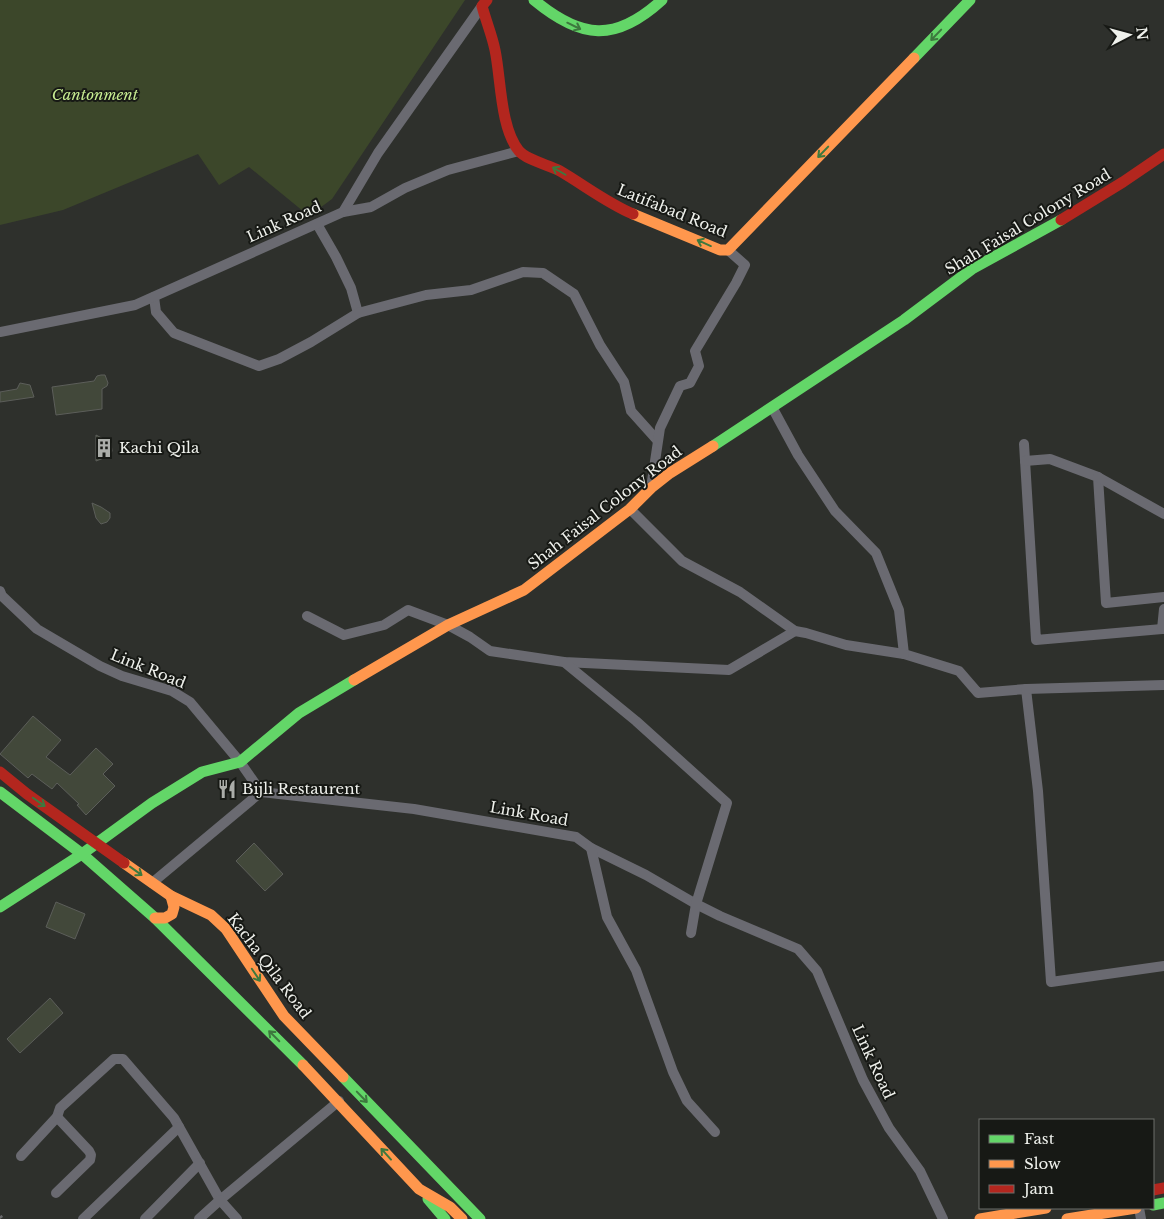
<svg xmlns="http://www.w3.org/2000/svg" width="1164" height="1219" font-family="'Libre Baskerville',serif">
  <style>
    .green { fill: #3c472a }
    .building { fill: #42483a; stroke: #5c5e5a }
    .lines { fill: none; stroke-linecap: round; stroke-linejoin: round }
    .street { stroke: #6a6a71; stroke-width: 10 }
    .fast { stroke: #63d668; stroke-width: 11 }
    .slow { stroke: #ff974d; stroke-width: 11 }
    .jam { stroke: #b3261e; stroke-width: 11 }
    .rail { stroke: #69696b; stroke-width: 4; stroke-dasharray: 2.5 5; stroke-linecap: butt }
    .oneway { stroke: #3d783e }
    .labels { text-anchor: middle; stroke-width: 4; stroke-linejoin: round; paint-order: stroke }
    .park-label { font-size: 15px; font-style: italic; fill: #c7ec92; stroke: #171915 }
    .street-label { font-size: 15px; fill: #eff1ec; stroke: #171915 }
    .poi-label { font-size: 15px; fill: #eff1ec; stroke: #171915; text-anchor: start }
  </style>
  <rect width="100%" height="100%" fill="#2e302c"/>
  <path class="green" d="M0,0H465L332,199L309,216L249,167L219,185L198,154L63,210L0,225Z"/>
  <g class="building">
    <path d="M101,375H105L108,383L107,386L102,389V409L56,415L52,387L94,381L97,376Z"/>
    <path d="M20,383L30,385L34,397L0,402V392L17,389Z"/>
    <path d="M96,435L111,443L112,451L109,456L96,461Z"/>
    <path d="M92,503L101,507L110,513V518L107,522L101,524L96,518Z"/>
    <path d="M33,716L61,740L46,757L70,775L96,748L113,764L103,774L115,786L86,815L77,805L79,804L57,783L52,789L32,774L28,778L0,754Z"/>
    <path d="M254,843L283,874L265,891L236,861Z"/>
    <path d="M56,902L85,914L75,939L46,927Z"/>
    <path d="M50,998L63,1013L20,1053L7,1039Z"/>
  </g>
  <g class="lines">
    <g class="street">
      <path d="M343,212L371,207L405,188L448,170L519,151"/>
      <path d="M317,224L336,257L351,288L358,313"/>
      <path d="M154,297L156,312L174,333L259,366L279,359L311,342L358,313L426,295L471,290L523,272L543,273L574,294L600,345L624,382L631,411L657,440"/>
      <path d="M0,332L135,305L343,212L378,153L482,6"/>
      <path d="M772,407L798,455L835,511L876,553L899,610L904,654L959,671L978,693L1026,689L1038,791L1051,982L1164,966"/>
      <path d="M1024,444L1036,640L1162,629"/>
      <path d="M1025,461L1050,459L1098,477L1106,603L1164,597"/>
      <path d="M1098,477L1164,514"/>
      <path d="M651,488L660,428L680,386L690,383L699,366L695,351L736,283L745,265L728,250"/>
      <path d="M630,509L682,561L740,592L795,631L806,633L846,645L904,654"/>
      <path d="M0,591L2,596L37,629L100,666L122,676L172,691L190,702L240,762L261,792L414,809L576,837L591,848L646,875L696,904L720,916L798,949L817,971L863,1080L889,1128L920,1171L943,1219"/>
      <path d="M1164,609L1162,629H1164"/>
      <path d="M307,616L344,635L384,625L408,610L448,625L470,637L490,651L564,662L729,670L795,631"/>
      <path d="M564,662L636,721L727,803L696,904L691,933"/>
      <path d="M1026,689L1164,685"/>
      <path d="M591,848L607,917L636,970L673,1072L687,1101L715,1132"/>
      <path d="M152,883L261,792"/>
      <path d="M21,1156L57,1117L60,1108L114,1059H123L174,1118L220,1200L339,1101"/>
      <path d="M56,1193L90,1160L91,1155L89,1151L57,1117"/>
      <path d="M1139,1208L1141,1219"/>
      <path d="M83,1219L179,1127"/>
      <path d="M145,1219L200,1163"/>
      <path d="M199,1219L220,1200L237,1219"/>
    </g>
    <g class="fast">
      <path d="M534,0C581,39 615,43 662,0"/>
      <path d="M914,58L970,0"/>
      <path d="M713,446L904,320L972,269L1061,220"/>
      <path d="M0,792L82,854L155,918L303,1065"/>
      <path d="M0,907L82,854L152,803L202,772L240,762L299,713L354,680"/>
      <path d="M343,1077L480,1219"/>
      <path d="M428,1199L445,1219"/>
      <path d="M1153,1205L1164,1203"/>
    </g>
    <g class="slow">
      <path d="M633,214L720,250H728L914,58"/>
      <path d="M354,680L448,625L524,590L630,509L651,488L670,473L713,446"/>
      <path d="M124,863L171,896L211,915L226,929L284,1016L343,1077"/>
      <path d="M155,918H165L172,914L174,907L171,896"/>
      <path d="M303,1065L419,1189L450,1207L462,1219"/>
      <path d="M980,1219L1046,1208"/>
      <path d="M1067,1219L1136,1208"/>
    </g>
    <g class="jam">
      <path d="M487,0L482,6C486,21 492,35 495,50C501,78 500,128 519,151C527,160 548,165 560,171C584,185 607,203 633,214"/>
      <path d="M1061,220L1123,182L1164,154"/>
      <path d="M0,772L27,794L124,863"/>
      <path d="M1153,1190L1164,1188"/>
    </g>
    <path class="rail" d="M0,1216L2,1219"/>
  </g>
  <defs><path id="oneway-shaft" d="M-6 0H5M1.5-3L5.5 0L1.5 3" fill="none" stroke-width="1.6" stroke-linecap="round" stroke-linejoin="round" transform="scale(1.25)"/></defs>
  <g class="oneway">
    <use href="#oneway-shaft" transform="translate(574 26) rotate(26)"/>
    <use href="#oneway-shaft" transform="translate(936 35) rotate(134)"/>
    <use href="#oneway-shaft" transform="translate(823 152) rotate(134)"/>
    <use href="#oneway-shaft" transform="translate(559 171) rotate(-150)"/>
    <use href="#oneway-shaft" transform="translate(704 243) rotate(-156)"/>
    <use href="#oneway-shaft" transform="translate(39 802) rotate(35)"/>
    <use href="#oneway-shaft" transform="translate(136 871) rotate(36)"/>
    <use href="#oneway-shaft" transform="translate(256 975) rotate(56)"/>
    <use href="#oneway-shaft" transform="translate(274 1036) rotate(-135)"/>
    <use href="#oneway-shaft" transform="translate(362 1097) rotate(46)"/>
    <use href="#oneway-shaft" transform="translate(386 1154) rotate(-132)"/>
  </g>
  <defs>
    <g id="building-bare" transform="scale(1.5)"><path d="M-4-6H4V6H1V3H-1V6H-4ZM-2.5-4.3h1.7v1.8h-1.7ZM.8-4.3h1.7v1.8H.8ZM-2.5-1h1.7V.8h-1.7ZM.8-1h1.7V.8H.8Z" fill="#abada9" stroke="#171915" stroke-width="2.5" paint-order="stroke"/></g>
    <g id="restaurant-bare" transform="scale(1.5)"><path d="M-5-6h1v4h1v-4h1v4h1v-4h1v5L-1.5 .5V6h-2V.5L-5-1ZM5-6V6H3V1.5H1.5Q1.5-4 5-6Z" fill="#abada9" stroke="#171915" stroke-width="2.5" paint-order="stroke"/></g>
  </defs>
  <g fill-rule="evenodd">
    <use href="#building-bare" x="104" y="448"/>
    <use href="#restaurant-bare" x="227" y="789"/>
  </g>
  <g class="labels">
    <g class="park-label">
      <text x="95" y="100">Cantonment</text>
    </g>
    <g class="street-label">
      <text transform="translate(672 211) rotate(22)" y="5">Latifabad Road</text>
      <text transform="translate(284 222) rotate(-24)" y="5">Link Road</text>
      <text transform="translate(1028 222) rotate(-31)" y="5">Shah Faisal Colony Road</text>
      <text transform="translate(605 508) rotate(-38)" y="5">Shah Faisal Colony Road</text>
      <text transform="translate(148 669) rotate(22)" y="5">Link Road</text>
      <text transform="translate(529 814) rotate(10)" y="5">Link Road</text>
      <text transform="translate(269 966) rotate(53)" y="5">Kacha Qila Road</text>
      <text transform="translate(873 1062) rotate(65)" y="5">Link Road</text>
    </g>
    <g class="poi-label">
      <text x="119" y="453">Kachi Qila</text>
      <text x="242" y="794">Bijli Restaurent</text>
    </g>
  </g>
  <rect x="979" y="1119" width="175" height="90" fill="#171915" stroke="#6d6f6b"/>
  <rect x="989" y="1135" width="25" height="8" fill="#63d668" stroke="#6d6f6b"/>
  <text x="1024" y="1144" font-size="15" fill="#eff1ec">Fast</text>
  <rect x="989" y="1160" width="25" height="8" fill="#ff974d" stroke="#6d6f6b"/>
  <text x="1024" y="1169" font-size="15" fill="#eff1ec">Slow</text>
  <rect x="989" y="1185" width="25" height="8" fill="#b3261e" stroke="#6d6f6b"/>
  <text x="1024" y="1194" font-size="15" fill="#eff1ec">Jam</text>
  <g transform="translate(1129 35) rotate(84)" stroke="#171915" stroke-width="4" paint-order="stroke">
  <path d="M0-4L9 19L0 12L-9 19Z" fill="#eff1ec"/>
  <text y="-8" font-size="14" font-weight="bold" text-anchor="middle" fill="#eff1ec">N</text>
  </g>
</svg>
